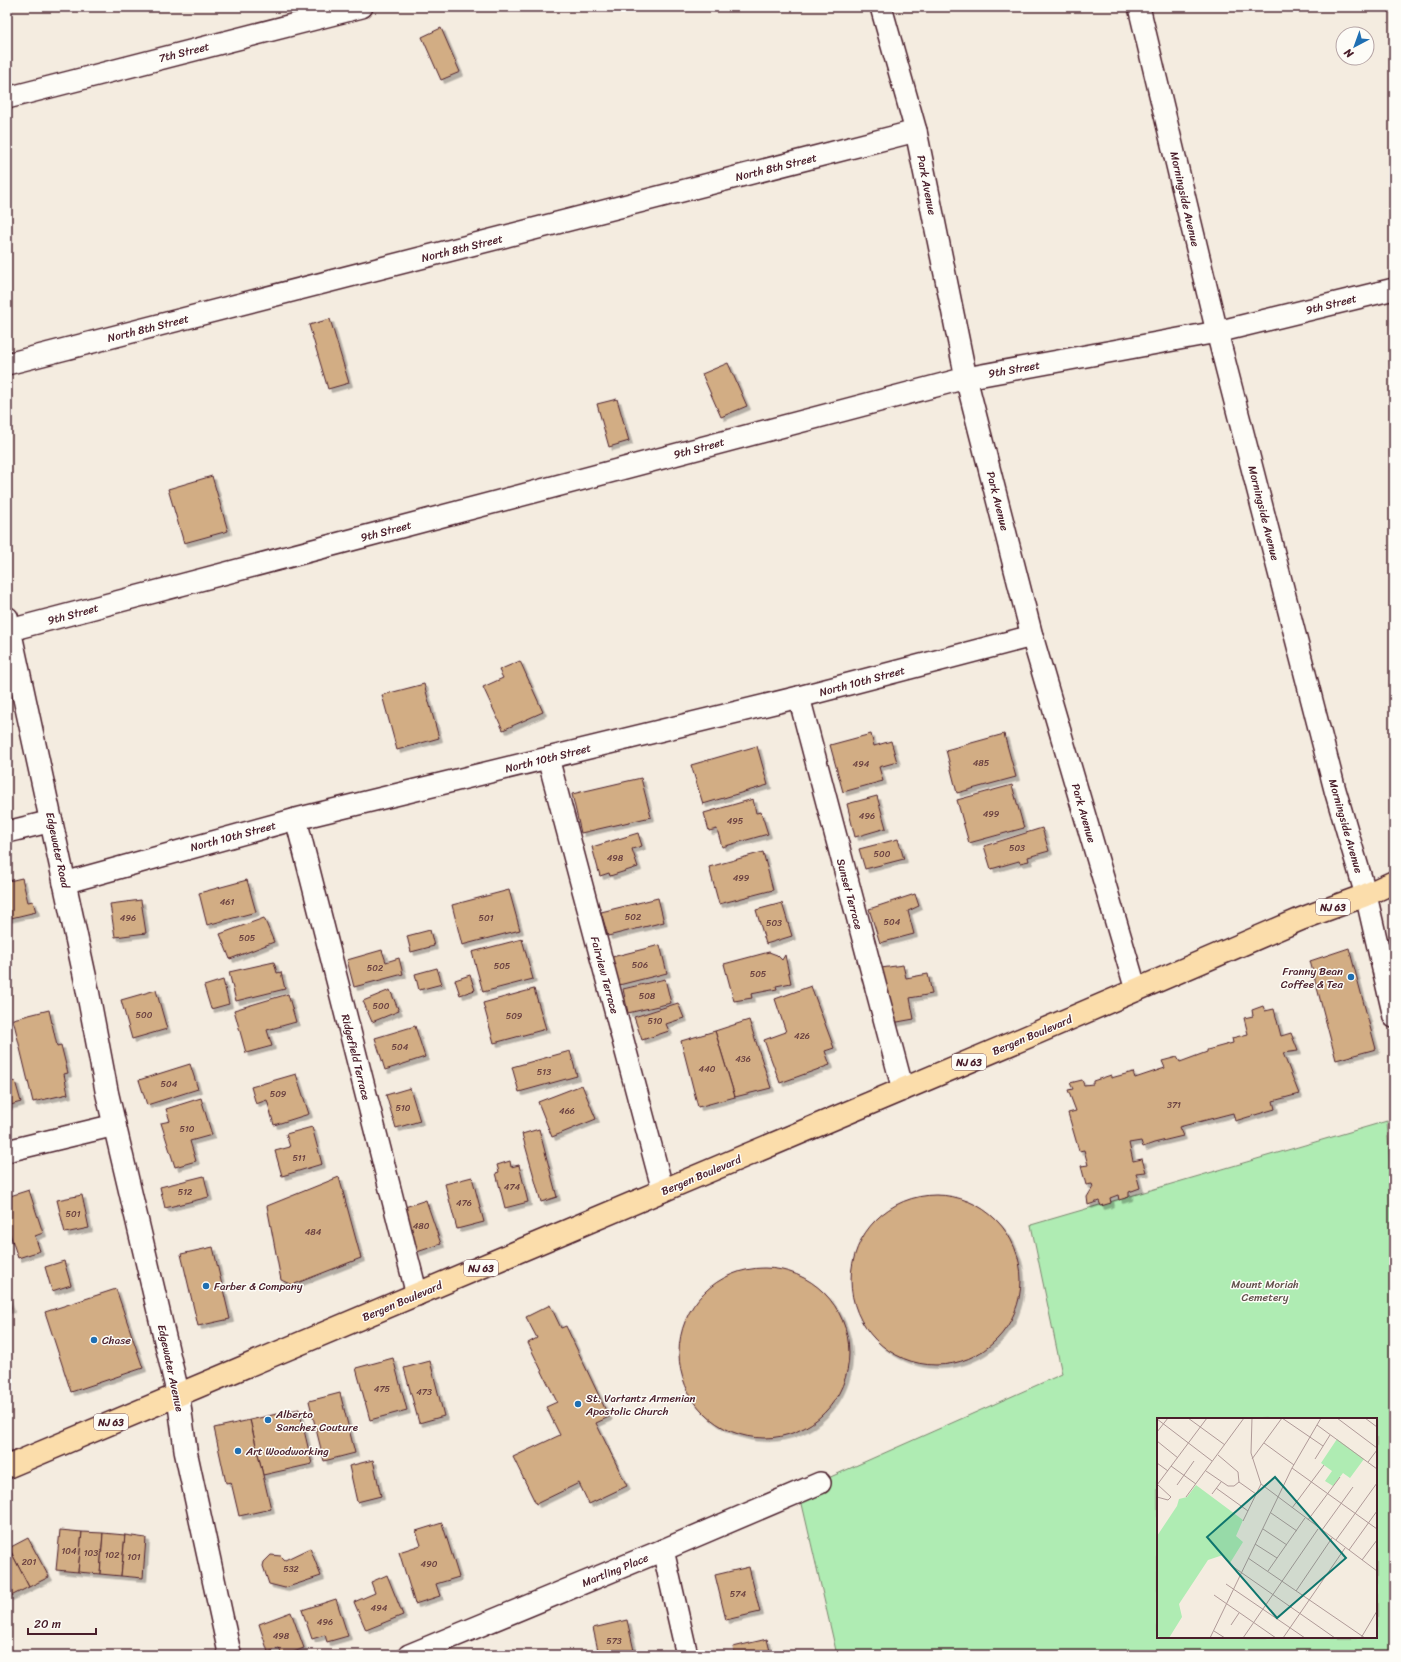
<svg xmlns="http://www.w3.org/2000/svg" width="1401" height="1662" font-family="Sriracha,sans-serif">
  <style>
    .green { fill: #afecb3; stroke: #7c866f; fill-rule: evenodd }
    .building { fill: #d2ad84; stroke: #4a1f2b; filter: url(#shadow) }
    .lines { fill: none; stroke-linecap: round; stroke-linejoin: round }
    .minor-casing { stroke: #4a1f2b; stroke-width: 24 }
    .tertiary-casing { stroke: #4a1f2b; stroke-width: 25 }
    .primary-casing { stroke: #4a1f2b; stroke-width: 25 }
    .minor { stroke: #fdfcf7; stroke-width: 21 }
    .tertiary { stroke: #fdfcf7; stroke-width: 22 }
    .primary { stroke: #fbddab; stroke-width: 22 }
    .poi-dot { fill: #1f6fb2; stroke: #fdfcf7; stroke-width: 1.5 }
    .labels { text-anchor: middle; stroke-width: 3; stroke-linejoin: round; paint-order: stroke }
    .number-label { font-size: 9px; fill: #6c4241 }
    .shield { fill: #fdfcf7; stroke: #806168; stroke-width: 1 }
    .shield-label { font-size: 10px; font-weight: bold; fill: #4a1f2b }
    .street-label { font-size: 11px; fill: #4a1f2b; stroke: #fdfcf7 }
    .poi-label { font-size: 11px; fill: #4a1f2b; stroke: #fdfcf7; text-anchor: start }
    .park-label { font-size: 11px; fill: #63524d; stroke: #fdfcf7 }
    .inset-road { fill: none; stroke: #b09a98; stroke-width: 1 }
    .view { fill: #0f766e; fill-opacity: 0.15; stroke: #0f766e; stroke-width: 2 }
    .inset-edge { fill: none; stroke: #4a1f2b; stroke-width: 2 }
  </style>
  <defs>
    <filter id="shadow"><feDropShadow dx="3.5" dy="3.5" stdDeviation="0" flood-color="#0004"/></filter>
  </defs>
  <rect width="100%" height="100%" fill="#f4ece0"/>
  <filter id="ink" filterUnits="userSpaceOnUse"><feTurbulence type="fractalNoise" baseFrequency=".025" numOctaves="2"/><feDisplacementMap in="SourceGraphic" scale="8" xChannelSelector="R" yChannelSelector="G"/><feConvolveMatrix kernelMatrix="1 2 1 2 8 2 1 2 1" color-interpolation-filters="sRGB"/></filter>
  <g filter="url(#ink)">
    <path class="green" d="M1387,1121L1394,1234V1655H837L799,1491L1062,1374L1031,1225ZM1158,1419H1376V1637H1158Z"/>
    <g class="building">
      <path d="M441,28L460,72L441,80L422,37Z"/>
      <path d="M330,319L349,383L328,389L309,325Z"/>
      <path d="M728,363L747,406L721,417L702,374Z"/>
      <path d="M617,399L629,441L609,447L597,404Z"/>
      <path d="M212,476L228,531L184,543L168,489Z"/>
      <path d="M520,661L543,712L503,730L483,687L503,678L499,670Z"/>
      <path d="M424,684L439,738L397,750L382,695Z"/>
      <path d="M871,734L874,746L891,741L897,762L879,767L883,781L843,792L830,745Z"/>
      <path d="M1004,734L1016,777L957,793L946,750Z"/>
      <path d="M757,746L768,785L703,804L691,765Z"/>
      <path d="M641,778L651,817L581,833L572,794Z"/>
      <path d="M1012,785L1024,828L969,843L957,800Z"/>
      <path d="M877,796L886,828L855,837L847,804Z"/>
      <path d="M753,799L756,813L761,812L768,834L722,847L717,829L709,831L704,813Z"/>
      <path d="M1042,828L1049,851L1028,857L1029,861L1020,863L1019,861L991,869L984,846Z"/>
      <path d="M638,833L642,846L632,849L638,867L610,876L609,873L600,876L592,847Z"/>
      <path d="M898,839L904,859L865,869L859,849Z"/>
      <path d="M763,852L773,890L719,904L709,867Z"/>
      <path d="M7,877L9,881L22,878L28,902L33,901L36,912L7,919Z"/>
      <path d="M247,880L256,912L207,925L199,893Z"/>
      <path d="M509,890L520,930L462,945L452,905Z"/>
      <path d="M915,894L919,906L908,911L914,934L880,943L869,909Z"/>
      <path d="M658,898L664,922L608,936L601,912Z"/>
      <path d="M141,900L146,933L115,937L110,904Z"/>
      <path d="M782,903L792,936L766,944L756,910Z"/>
      <path d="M264,918L274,942L230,959L220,934Z"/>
      <path d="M430,930L434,946L411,952L407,936Z"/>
      <path d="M522,939L533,979L483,992L472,952Z"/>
      <path d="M660,945L667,973L619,985L612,957Z"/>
      <path d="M1349,948L1376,1049L1336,1060L1310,961Z"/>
      <path d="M382,950L386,962L399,958L403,974L354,987L347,960Z"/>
      <path d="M769,952L777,955L782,960L785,955L791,983L776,986L777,989L751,994L752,998L734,1001L724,964Z"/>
      <path d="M274,962L277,973L281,972L285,989L236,1001L229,972Z"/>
      <path d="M903,965L906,978L928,974L932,994L910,998L914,1019L892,1023L881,968Z"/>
      <path d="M437,968L442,984L419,990L415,974Z"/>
      <path d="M470,975L475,990L460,995L455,980Z"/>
      <path d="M665,979L671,1003L628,1013L623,989Z"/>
      <path d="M223,980L229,1004L211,1009L204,986Z"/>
      <path d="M811,986L834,1048L825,1051L830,1065L780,1083L764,1040L786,1032L775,999Z"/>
      <path d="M534,989L546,1029L494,1043L483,1003Z"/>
      <path d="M156,990L167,1029L132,1039L121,1000Z"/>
      <path d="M390,990L399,1011L372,1022L363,1001Z"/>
      <path d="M288,994L296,1022L267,1030L272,1046L246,1053L234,1010Z"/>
      <path d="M678,1003L684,1018L666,1024L669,1031L642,1040L634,1017Z"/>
      <path d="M1263,1006L1265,1011L1274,1009L1281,1036L1291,1033L1298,1051L1283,1053L1299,1094L1273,1101L1275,1109L1235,1121L1233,1113L1179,1127L1183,1136L1154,1143L1143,1147L1141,1141L1129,1143L1133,1161L1142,1159L1146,1172L1136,1173L1140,1188L1129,1192V1197L1119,1200L1118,1195L1110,1198L1111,1203L1101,1206L1099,1201L1088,1205L1087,1197L1093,1187L1092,1184L1086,1185L1081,1166L1088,1165L1084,1150L1079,1151L1068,1113L1076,1111L1068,1090L1073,1089L1070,1083L1082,1080L1084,1085L1093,1084V1081L1111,1075V1078L1133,1072L1135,1078L1165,1068L1162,1061L1177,1057L1180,1062L1207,1052V1050L1233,1043L1232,1038L1248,1034L1244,1018L1253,1016L1252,1010Z"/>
      <path d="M49,1010L57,1046L61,1045L68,1073L64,1074L68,1094L33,1102L13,1019Z"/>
      <path d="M749,1020L771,1088L735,1097L715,1031Z"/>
      <path d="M415,1026L425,1057L385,1070L375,1038Z"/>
      <path d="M715,1031L735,1097L698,1107L681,1041Z"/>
      <path d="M570,1051L577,1076L519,1092L512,1067Z"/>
      <path d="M190,1064L198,1089L147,1105L139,1080Z"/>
      <path d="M296,1074L309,1114L274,1125L267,1100L256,1104L251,1087Z"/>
      <path d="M15,1081L21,1102L7,1106V1083Z"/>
      <path d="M582,1085L596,1119L552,1137L538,1102Z"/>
      <path d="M410,1088L420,1121L396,1128L386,1095Z"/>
      <path d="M201,1098L212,1135L190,1141L196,1161L175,1167L161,1123L170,1121L166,1109Z"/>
      <path d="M312,1127L322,1164L282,1176L275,1151L290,1147L286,1134Z"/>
      <path d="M539,1129L557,1197L541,1202L522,1134Z"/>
      <path d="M510,1161L511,1167L519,1165L528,1202L505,1208L496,1173L499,1172L497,1165Z"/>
      <path d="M204,1176L209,1197L165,1208L160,1187Z"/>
      <path d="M339,1177L361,1258L292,1285L281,1280L267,1206Z"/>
      <path d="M472,1177L484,1222L457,1229L445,1184Z"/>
      <path d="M29,1190L43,1233L35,1236L40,1251L18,1258L7,1225V1197Z"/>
      <path d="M82,1195L89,1228L65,1233L57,1200Z"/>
      <circle cx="936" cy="1280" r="85"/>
      <path d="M426,1200L441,1244L417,1252L402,1208Z"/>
      <path d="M213,1247L230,1319L198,1326L181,1254Z"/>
      <path d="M64,1261L71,1285L52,1291L45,1267Z"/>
      <circle cx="764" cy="1353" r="85"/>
      <path d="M116,1289L143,1368L71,1392L45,1312Z"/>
      <path d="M7,1294L11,1309L7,1310Z"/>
      <path d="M550,1305L561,1328L566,1326L609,1417L596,1423L627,1486L589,1504L579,1483L536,1504L513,1457L560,1435L546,1407L557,1402L528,1343L537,1338L526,1317Z"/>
      <path d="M393,1358L407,1410L370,1420L356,1368Z"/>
      <path d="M430,1361L444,1416L419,1423L404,1368Z"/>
      <path d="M340,1393L355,1453L324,1461L309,1401Z"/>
      <path d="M299,1409L312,1464L263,1475L250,1420Z"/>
      <path d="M250,1420L271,1509L239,1516L231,1482L226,1483L214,1428Z"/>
      <path d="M373,1460L381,1496L357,1502L349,1466Z"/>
      <path d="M442,1523L459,1577L436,1584L440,1596L415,1604L399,1552L421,1545L416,1531Z"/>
      <path d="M60,1530L82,1532L78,1572L56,1570Z"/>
      <path d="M82,1532L103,1533L100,1574L78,1572Z"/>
      <path d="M103,1533L125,1535L121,1576L100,1574Z"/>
      <path d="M125,1535L146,1538L143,1578L121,1576Z"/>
      <path d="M28,1538L49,1577L29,1587L9,1548Z"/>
      <path d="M9,1548L29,1587L9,1597L7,1593V1549Z"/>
      <path d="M310,1548L321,1576L285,1588L269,1584L263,1566L264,1562L271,1555L281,1556L285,1560Z"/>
      <path d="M749,1567L760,1612L726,1620L715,1575Z"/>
      <path d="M387,1575L403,1615L366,1630L354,1602L375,1593L371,1582Z"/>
      <path d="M336,1599L348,1636L327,1642L325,1635L312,1639L302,1610Z"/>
      <path d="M291,1612L304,1648L286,1655H282L279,1648L268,1652L259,1624Z"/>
      <path d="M627,1620L635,1655H599L593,1628Z"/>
      <path d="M767,1639L771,1655H735L733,1647Z"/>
    </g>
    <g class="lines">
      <g class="minor-casing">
        <g id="minor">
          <path d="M881,7L916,131L966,378L1032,636L1136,990"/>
          <path d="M1139,7L1217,332L1335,790L1366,895L1394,1017"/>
          <path d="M7,98L362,7"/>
          <path d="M7,364L916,131"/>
          <path d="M10,630L966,378L1217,332L1394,289"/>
          <path d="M799,697L903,1090"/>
          <path d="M548,758L663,1191"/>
          <path d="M296,819L417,1295"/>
          <path d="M7,832L52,821"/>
          <path d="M64,883L296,819L799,697L1032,636"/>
          <path d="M7,1151L115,1125"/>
          <path d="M663,1550L687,1655"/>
          <path d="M409,1655L663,1550L820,1483"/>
        </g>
      </g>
      <g class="tertiary-casing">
        <path id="tertiary" d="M7,618L85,977L107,1093L178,1394L186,1453L230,1655"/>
      </g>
      <g class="primary-casing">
        <path id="primary" d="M7,1467L1027,1037L1301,919L1366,895L1394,882"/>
      </g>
      <use href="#minor" class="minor"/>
      <use href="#tertiary" class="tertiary"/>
      <use href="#primary" class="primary"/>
    </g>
  </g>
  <g class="poi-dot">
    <circle cx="1351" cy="977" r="4"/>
    <circle cx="206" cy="1286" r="4"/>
    <circle cx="94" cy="1340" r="4"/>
    <circle cx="578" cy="1404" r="4"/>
    <circle cx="268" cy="1420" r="4"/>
    <circle cx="238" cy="1451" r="4"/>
  </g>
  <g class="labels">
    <g class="number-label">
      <text x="981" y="766">485</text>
      <text x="861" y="767">494</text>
      <text x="991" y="817">499</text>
      <text x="867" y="819">496</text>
      <text x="735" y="824">495</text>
      <text x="1017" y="851">503</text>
      <text x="882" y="857">500</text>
      <text x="615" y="861">498</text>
      <text x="741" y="881">499</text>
      <text x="227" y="905">461</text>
      <text x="633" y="920">502</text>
      <text x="128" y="921">496</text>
      <text x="486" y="921">501</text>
      <text x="892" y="925">504</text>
      <text x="774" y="926">503</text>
      <text x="247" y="941">505</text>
      <text x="640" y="968">506</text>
      <text x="502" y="969">505</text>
      <text x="375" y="971">502</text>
      <text x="758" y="977">505</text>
      <text x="647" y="999">508</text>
      <text x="381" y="1009">500</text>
      <text x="144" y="1018">500</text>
      <text x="514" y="1019">509</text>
      <text x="655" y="1024">510</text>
      <text x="802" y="1039">426</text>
      <text x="400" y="1050">504</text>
      <text x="743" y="1062">436</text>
      <text x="707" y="1072">440</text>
      <text x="544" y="1075">513</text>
      <text x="169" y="1087">504</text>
      <text x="278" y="1097">509</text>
      <text x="1174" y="1108">371</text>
      <text x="403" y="1111">510</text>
      <text x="567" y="1114">466</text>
      <text x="187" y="1132">510</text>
      <text x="299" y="1161">511</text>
      <text x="512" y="1190">474</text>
      <text x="185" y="1195">512</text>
      <text x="464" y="1206">476</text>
      <text x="73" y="1217">501</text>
      <text x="421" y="1229">480</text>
      <text x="313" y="1235">484</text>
      <text x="382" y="1392">475</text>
      <text x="424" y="1395">473</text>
      <text x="69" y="1554">104</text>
      <text x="91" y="1556">103</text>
      <text x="112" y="1558">102</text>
      <text x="134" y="1560">101</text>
      <text x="29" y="1565">201</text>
      <text x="429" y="1567">490</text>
      <text x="291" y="1572">532</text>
      <text x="738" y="1597">574</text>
      <text x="379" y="1611">494</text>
      <text x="325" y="1625">496</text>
      <text x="281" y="1639">498</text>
      <text x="614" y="1644">573</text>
    </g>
    <g class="shield">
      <rect x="1316" y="899" width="34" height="16" rx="3"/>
      <rect x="952" y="1054" width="34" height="16" rx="3"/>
      <rect x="464" y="1260" width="34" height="16" rx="3"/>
      <rect x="94" y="1414" width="34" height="16" rx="3"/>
    </g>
    <g class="shield-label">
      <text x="1333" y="911">NJ 63</text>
      <text x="969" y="1066">NJ 63</text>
      <text x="481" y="1272">NJ 63</text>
      <text x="111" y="1426">NJ 63</text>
    </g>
    <g class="street-label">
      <text transform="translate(184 52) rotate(-14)" y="4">7th Street</text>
      <text transform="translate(776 167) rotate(-14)" y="4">North 8th Street</text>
      <text transform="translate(927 185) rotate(79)" y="4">Park Avenue</text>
      <text transform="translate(1185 199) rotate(77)" y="4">Morningside Avenue</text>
      <text transform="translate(462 248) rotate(-14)" y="4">North 8th Street</text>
      <text transform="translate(1331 304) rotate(-14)" y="4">9th Street</text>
      <text transform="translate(148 328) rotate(-14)" y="4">North 8th Street</text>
      <text transform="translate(1014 369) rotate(-10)" y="4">9th Street</text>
      <text transform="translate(699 448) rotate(-15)" y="4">9th Street</text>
      <text transform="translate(998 501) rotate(76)" y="4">Park Avenue</text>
      <text transform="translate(1264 513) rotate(76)" y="4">Morningside Avenue</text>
      <text transform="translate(386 531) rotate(-15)" y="4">9th Street</text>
      <text transform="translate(73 614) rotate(-15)" y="4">9th Street</text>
      <text transform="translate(862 681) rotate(-15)" y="4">North 10th Street</text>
      <text transform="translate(548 758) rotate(-14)" y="4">North 10th Street</text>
      <text transform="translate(1084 813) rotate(74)" y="4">Park Avenue</text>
      <text transform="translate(1346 826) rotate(74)" y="4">Morningside Avenue</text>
      <text transform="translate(233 836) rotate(-15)" y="4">North 10th Street</text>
      <text transform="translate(58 850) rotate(78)" y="4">Edgewater Road</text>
      <text transform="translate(850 894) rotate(75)" y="4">Sunset Terrace</text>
      <text transform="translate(605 975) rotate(75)" y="4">Fairview Terrace</text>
      <text transform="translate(1032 1035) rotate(-23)" y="4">Bergen Boulevard</text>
      <text transform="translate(356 1057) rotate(76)" y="4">Ridgefield Terrace</text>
      <text transform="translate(701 1175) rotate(-23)" y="4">Bergen Boulevard</text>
      <text transform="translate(402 1301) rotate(-23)" y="4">Bergen Boulevard</text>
      <text transform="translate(171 1368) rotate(78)" y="4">Edgewater Avenue</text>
      <text transform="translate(615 1570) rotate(-22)" y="4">Martling Place</text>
    </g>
    <g class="poi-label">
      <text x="1343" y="975" text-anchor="end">Franny Bean<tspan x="1343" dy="13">Coffee &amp; Tea</tspan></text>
      <text x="214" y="1290">Farber &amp; Company</text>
      <text x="102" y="1344">Chase</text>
      <text x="586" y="1402">St. Vartantz Armenian<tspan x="586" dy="13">Apostolic Church</tspan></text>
      <text x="276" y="1418">Alberto<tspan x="276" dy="13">Sanchez Couture</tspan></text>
      <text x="246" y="1455">Art Woodworking</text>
    </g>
    <g class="park-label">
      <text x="1265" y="1288">Mount Moriah<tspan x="1265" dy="13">Cemetery</tspan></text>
    </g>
  </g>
  <g transform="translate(1157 1418)">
    <rect width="220" height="220" fill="#f4ece0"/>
    <path d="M180,21L207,41L193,60L186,55L176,68L168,63L175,53L164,45ZM39,67L86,102L79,118L86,124L73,145L66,137L51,142L22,186L25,199L12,220H4L0,217V118L20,88L22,81L30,79Z" fill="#afecb3"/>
    <path class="inset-road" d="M31,0L68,27M95,0L94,35L104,66L220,153M180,0L220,30M208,0L220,9M0,1L55,43M160,7L220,51M0,14L11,0M0,23L21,40M107,25L137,47M61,37L81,54L82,64M95,41L125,0L166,28M158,41L173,17M211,44L220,32M0,45L11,53M14,48L39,66M135,50L220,111M49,53L71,68H77L82,64M82,64L99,76M0,67L50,0M20,67L37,43M59,70L91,93M55,76L64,64M0,79L11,82L14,79L1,67M29,79L87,0M135,90L167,47M114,95L140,113M151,102L183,59M86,103L104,66M106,111L130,127M165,112L196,69M179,122L220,65M98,126L120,140M192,132L220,93M91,140L208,220M205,142L220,122M75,148L178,220M111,153L148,100M69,166L148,220M139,173L175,120M57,177L119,220M74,207L82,195M57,213L68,220M53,220L135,50L164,0M86,220L161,111M126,220L188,130M204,220L220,193"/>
    <path class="view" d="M118,59L189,140L120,200L50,119Z"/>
    <rect width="220" height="220" class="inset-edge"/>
  </g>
  <rect width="1401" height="1662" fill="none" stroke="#fdfcf7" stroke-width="24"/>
  <rect x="12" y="12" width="1377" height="1638" fill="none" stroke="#4a1f2b" stroke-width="1.5" filter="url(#ink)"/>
  <g transform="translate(1355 46) rotate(221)"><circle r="19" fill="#fdfcf7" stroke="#b5a4a5"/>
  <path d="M0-3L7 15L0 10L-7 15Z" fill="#1f6fb2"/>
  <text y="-6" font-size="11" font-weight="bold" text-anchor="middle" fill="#4a1f2b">N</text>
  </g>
  <path d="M28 1628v6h68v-6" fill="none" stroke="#4a1f2b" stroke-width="2"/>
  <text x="34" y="1628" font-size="12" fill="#4a1f2b" stroke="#fdfcf7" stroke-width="3" paint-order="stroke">20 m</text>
</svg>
